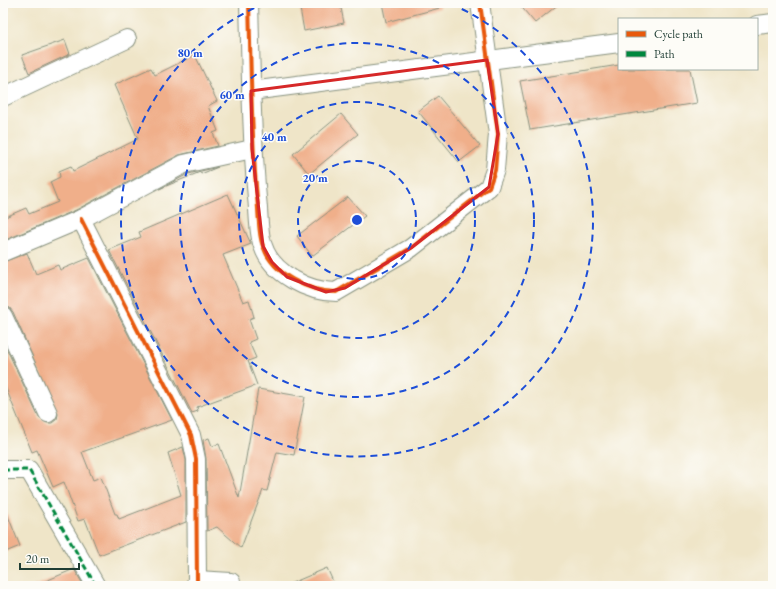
<svg xmlns="http://www.w3.org/2000/svg" width="776" height="589" font-family="'EB Garamond',serif">
  <style>
    .building { fill: #f0af8a }
    .lines { fill: none; stroke-linecap: round; stroke-linejoin: round }
    .street-casing { stroke: #87917e; stroke-width: 20 }
    .street { stroke: #fff; stroke-width: 18 }
    .quiet { stroke: #00873e; stroke-width: 3; stroke-dasharray: 6 3; stroke-linecap: butt }
    .cycleway-casing { stroke: #fdfcf7; stroke-width: 6 }
    .cycleway { stroke: #e8590c; stroke-width: 4 }
    .marked { fill: none; stroke: #d62828; stroke-width: 3; stroke-linejoin: round }
    .ring { fill: none; stroke: #1d4ed8; stroke-width: 2; stroke-dasharray: 7 5 }
    .centre { fill: #1d4ed8; stroke: #fdfcf7; stroke-width: 2 }
    .ring-label { font-size: 12px; text-anchor: middle; font-weight: bold; fill: #1d4ed8; stroke: #fdfcf7; stroke-width: 3; stroke-linejoin: round; paint-order: stroke }
  </style>
  <rect width="100%" height="100%" fill="#fdfcf7"/>
  <filter id="ink" filterUnits="userSpaceOnUse"><feTurbulence type="fractalNoise" baseFrequency=".025" numOctaves="2"/><feDisplacementMap in="SourceGraphic" scale="8" xChannelSelector="R" yChannelSelector="G"/><feConvolveMatrix kernelMatrix="1 2 1 2 8 2 1 2 1" color-interpolation-filters="sRGB"/></filter>
  <filter id="wash" filterUnits="userSpaceOnUse"><feTurbulence type="fractalNoise" baseFrequency=".012" numOctaves="4" result="noise"/><feDisplacementMap in="SourceGraphic" scale="16" xChannelSelector="R" yChannelSelector="G"/><feGaussianBlur stdDeviation="0.9" result="paint"/><feColorMatrix in="noise" values="0 0 0 0 0 0 0 0 0 0 0 0 0 0 0 0 0 1.4 0 .05"/><feComposite in="paint" operator="in"/></filter>
  <g filter="url(#wash)">
    <rect width="100%" height="100%" fill="#efe5c8"/>
    <g id="blocks">
      <g class="building">
        <path d="M299,3H340L344,23L304,31Z"/>
        <path d="M382,3H439L440,8L386,22Z"/>
        <path d="M518,3H560L535,23Z"/>
        <path d="M65,40L70,54L29,73L22,55Z"/>
        <path d="M195,55L217,101L208,106L218,131L213,133L218,146L179,155L76,210L3,241V218L26,208L29,214L58,202L50,182L60,177L59,171L71,166L73,171L138,139L114,85L151,68L155,75Z"/>
        <path d="M619,65V69H690L697,103L530,130L520,81Z"/>
        <path d="M438,96L480,146L459,162L418,111Z"/>
        <path d="M341,114L358,134L309,174L293,154Z"/>
        <path d="M218,167L201,174L200,172L159,189L188,174Z"/>
        <path d="M228,194L251,244L223,255L243,302L249,300L254,317L249,319L256,339L249,342L256,358L248,361L257,385L197,407L198,411L192,413L109,250L141,237L139,232Z"/>
        <path d="M348,197L365,216L312,256L297,236Z"/>
        <path d="M27,253L36,274L58,265L60,270L89,258L172,420L82,452L93,480L101,477L115,514H117L119,519L181,495L168,453L183,447L186,460V522L99,555L85,519L78,521L64,482L53,487L37,450L32,452L3,381V341L39,418L47,423H52L57,419L58,414L13,312L9,307L3,306V262Z"/>
        <path d="M258,389L305,397L294,455L277,452L267,491L263,490L241,548L217,527L207,531L206,459L203,440L209,438L212,446L219,444L239,498Z"/>
        <path d="M3,506H4L20,546L3,553Z"/>
        <path d="M327,568L335,586H285Z"/>
        <path d="M74,569L84,586H34Z"/>
      </g>
    </g>
  </g>
  <g filter="url(#ink)">
    <use href="#blocks" fill-opacity="0" stroke="#87917e" stroke-width="1"/>
    <g class="lines">
      <g class="street-casing">
        <g id="street">
          <path d="M249,3C251,68 251,133 257,198C259,212 258,234 263,246C272,274 309,292 336,292L411,248L489,187L495,170L498,134L480,3"/>
          <path d="M757,25L773,23"/>
          <path d="M251,91L619,43"/>
          <path d="M3,97L127,39"/>
          <path d="M81,219L191,435L196,459L197,580"/>
          <path d="M3,252L81,219L184,164L252,149"/>
          <path d="M3,316L48,413"/>
          <path d="M3,470H29L96,586"/>
          <path d="M195,586L197,580L231,582"/>
        </g>
      </g>
      <use href="#street" class="street"/>
      <path class="quiet" d="M3,470H29L96,586"/>
      <g class="cycleway-casing">
        <g id="cycleway">
          <path d="M249,3C251,68 251,133 257,198C259,212 258,234 263,246C272,274 309,292 336,292L411,248L489,187L495,170L498,134L480,3"/>
          <path d="M81,219L191,435L196,459L197,580"/>
        </g>
      </g>
      <use href="#cycleway" class="cycleway"/>
    </g>
  </g>
  <path class="marked" d="M487,60L498,134L489,187L411,248L345,288L326,292L287,277L272,262L263,246L252,149L251,91Z"/>
  <g class="ring">
    <circle cx="357" cy="220" r="59"/>
    <circle cx="357" cy="220" r="118"/>
    <circle cx="357" cy="220" r="177"/>
    <path d="M451 4A236 236 0 1 1 263 4"/>
  </g>
  <circle cx="357" cy="220" r="6" class="centre"/>
  <g class="ring-label">
    <text x="190" y="57">80 m</text>
    <text x="232" y="99">60 m</text>
    <text x="274" y="141">40 m</text>
    <text x="315" y="182">20 m</text>
  </g>
  <rect width="776" height="589" fill="none" stroke="#fdfcf7" stroke-width="16"/>
  <rect x="618" y="18" width="140" height="52" fill="#fdfcf7" stroke="#a4b0a9"/>
  <rect x="626" y="31" width="20" height="6" fill="#e8590c" stroke="#a4b0a9"/>
  <text x="654" y="38" font-size="12" fill="#1f3d34">Cycle path</text>
  <rect x="626" y="51" width="20" height="6" fill="#00873e" stroke="#a4b0a9"/>
  <text x="654" y="58" font-size="12" fill="#1f3d34">Path</text>
  <path d="M20 563v6h59v-6" fill="none" stroke="#1f3d34" stroke-width="2"/>
  <text x="26" y="563" font-size="12" fill="#1f3d34" stroke="#fdfcf7" stroke-width="3" paint-order="stroke">20 m</text>
</svg>
